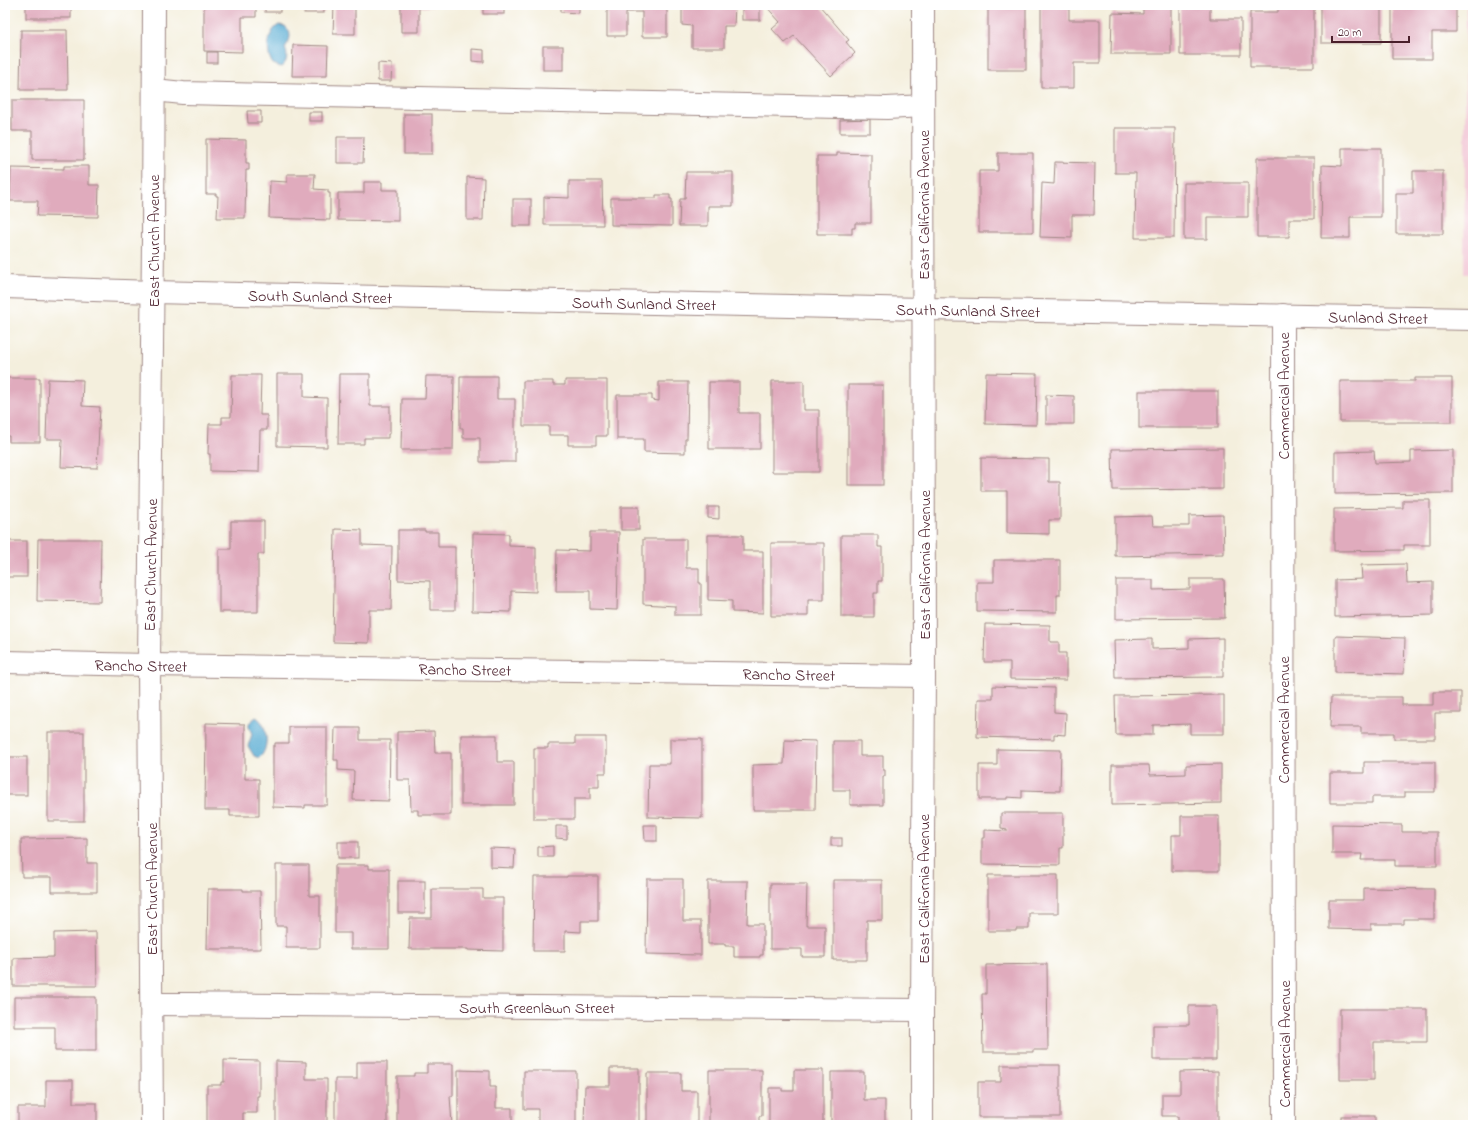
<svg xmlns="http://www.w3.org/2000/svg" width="1478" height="1130" font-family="'Indie Flower',sans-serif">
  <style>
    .built { fill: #f4cfdc }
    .water { fill: #55aad1; stroke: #50647e }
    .building { fill: #e0abbd }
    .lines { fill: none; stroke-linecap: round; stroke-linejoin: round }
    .minor-casing { stroke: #9f8784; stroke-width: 24 }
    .minor { stroke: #fff; stroke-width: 22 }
    .labels { text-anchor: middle; stroke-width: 3; stroke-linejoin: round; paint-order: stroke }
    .street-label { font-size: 16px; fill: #4a1f2b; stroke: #fff }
  </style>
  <rect width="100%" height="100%" fill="#fff"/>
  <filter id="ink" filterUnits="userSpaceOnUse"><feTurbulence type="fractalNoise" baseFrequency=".025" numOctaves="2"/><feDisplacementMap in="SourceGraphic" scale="8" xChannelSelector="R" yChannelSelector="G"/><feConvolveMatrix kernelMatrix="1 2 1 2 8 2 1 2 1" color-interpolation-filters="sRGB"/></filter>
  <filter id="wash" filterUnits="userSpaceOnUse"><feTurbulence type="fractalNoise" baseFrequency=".012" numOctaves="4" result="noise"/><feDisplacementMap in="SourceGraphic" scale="16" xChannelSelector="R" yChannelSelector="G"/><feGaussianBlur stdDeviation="0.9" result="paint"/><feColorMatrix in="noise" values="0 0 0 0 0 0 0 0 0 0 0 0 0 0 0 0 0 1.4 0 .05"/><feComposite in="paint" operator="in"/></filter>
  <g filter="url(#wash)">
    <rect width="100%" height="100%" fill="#f4efdd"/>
    <path class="built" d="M1466,5H1473V274H1464Z"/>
    <g class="water">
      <path d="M279,25L285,26C293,34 290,40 285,48C288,55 288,62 281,67L273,64C265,53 267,31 279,25Z"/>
      <path d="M256,717C268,723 270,750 259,758L254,756L248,746L252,734L249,727V723Z"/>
    </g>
    <g id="blocks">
      <g class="building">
        <rect x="26" y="5" width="45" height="13"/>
        <path d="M204,5H256V17H242V52L204,51Z"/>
        <rect x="265" y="5" width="15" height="7"/>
        <rect x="304" y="5" width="20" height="8"/>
        <path d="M334,5H355V34H333Z"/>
        <path d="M401,5H433V7H419V32H401Z"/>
        <rect x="483" y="5" width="21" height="9"/>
        <path d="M561,5H579V13L561,12Z"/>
        <path d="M607,5H667V37H642V12H626V36H607Z"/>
        <path d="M682,5H735L734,26H724V48H692V26L682,25Z"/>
        <rect x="742" y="5" width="18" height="15"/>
        <path d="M765,5H819L849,40L846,42L855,53L831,76L794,36L785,43L772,29L780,22Z"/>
        <rect x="988" y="5" width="38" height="65"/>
        <path d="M1041,5H1069V20H1100V63H1074V88H1041Z"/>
        <path d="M1143,5H1171V54H1111L1112,13L1143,14Z"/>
        <path d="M1180,5H1210V19H1241V55H1180Z"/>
        <path d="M1278,5H1314V67H1250V12H1278Z"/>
        <path d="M1321,5H1357V8H1381V43H1321Z"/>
        <path d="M1392,5H1456V32H1432V59H1392Z"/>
        <path d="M21,30H67L68,90H20Z"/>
        <path d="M293,45L328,46L327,76H292Z"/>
        <rect x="543" y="46" width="20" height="24"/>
        <path d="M472,49L484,50V62L472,61Z"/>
        <rect x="207" y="52" width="10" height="11"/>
        <path d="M378,63L392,64L391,81H378Z"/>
        <path d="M12,100H84V160H32V131H12Z"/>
        <path d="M247,111H261V123H248Z"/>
        <rect x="309" y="112" width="13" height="9"/>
        <rect x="404" y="114" width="28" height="40"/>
        <path d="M870,119V133H840V120Z"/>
        <path d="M1115,128H1175L1174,238H1135L1136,173H1115Z"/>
        <path d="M337,137H364L363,163H337Z"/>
        <path d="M206,139L246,140V163H249V170H246L245,218H217L218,196H216V194H206Z"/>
        <path d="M1342,148H1381V217H1350V238H1321L1322,165L1342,166Z"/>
        <path d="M837,153L871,154V223H855V228H852V234H817V156H837Z"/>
        <path d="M998,153H1033V232H979V171H998Z"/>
        <path d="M1257,158H1314V219H1289V237H1257Z"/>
        <path d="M1055,162L1095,163L1094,215H1072V238L1040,237L1042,183L1054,184Z"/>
        <path d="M64,166H89V185H99L98,217L37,216L38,201H10L11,168L64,169Z"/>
        <path d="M1413,171H1443V234H1396V193H1413Z"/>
        <path d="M686,172H733V206H708V226H679L680,199H685Z"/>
        <path d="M287,174H315L314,189L328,190V193H330V220L269,218L270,181L287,182Z"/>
        <path d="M467,177L484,178L483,220H467Z"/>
        <path d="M569,181H602L603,225H544V197L569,198Z"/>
        <path d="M364,182H382V190H398V221L338,220V193H364Z"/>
        <path d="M1184,183H1248V217H1207V239H1184Z"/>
        <path d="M656,195H670V199H672V226L611,225V198H656Z"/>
        <rect x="513" y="199" width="18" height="27"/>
        <path d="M986,373L1037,374L1036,425L985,424Z"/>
        <path d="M277,374H304V397L327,398V447L277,446Z"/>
        <path d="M339,374H370V406H390V434H388V438H364V444H338Z"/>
        <path d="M232,375H261L260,415H267V430H260L259,472L210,471V454H208L209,424H222V417H231Z"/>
        <path d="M426,376H454L453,450H401L402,399H425Z"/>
        <path d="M460,376H497V399H515V462H480V438H463V428H460Z"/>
        <path d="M5,378H40V442H9V436H5Z"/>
        <path d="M1415,378H1452V422H1340V381H1415Z"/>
        <path d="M48,379L83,380L82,406L100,407L97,468L61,467L62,439H46Z"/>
        <path d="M565,380H607V436H596V445H568V435H549V426H523V381H553V385H565Z"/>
        <path d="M772,381H804V410H819V472H772Z"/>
        <path d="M659,382H688L687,439H685V453L644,452V439H617V395H652V400L659,401Z"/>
        <path d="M709,382H739V413H760V449H709Z"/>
        <rect x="848" y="385" width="35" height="100"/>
        <rect x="1139" y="391" width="79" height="37"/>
        <path d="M1046,395L1074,396V424H1046Z"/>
        <path d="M1223,448V489L1113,490L1112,449Z"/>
        <path d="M1453,450V493L1335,494V452L1374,451L1375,463L1411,462V451Z"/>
        <path d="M981,458L1049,459V482H1060V520H1049V534L1007,533V491H981Z"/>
        <path d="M1403,500H1430V545H1404V550L1334,551V509L1403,508Z"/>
        <rect x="621" y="507" width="18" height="23"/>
        <path d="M708,507H719V519L708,518Z"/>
        <path d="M1223,515L1224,554L1115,556V517L1152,516L1153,526H1189V516Z"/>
        <path d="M231,521H264V554H258V612H219V549H231Z"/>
        <path d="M335,529L362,530V545L392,546L391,610H369V643L333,642Z"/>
        <path d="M398,530H425V532H438V547H455V610H430V581L398,580Z"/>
        <path d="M590,532H619L617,610L590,609V591H556L557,550L590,551Z"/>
        <path d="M473,533L509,534V546L536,547V592L511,591V612L472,611Z"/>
        <path d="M708,535H743V551H763V613L732,612V601L708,600Z"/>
        <path d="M841,535H878V547H882V581H878V593H874V617H841Z"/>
        <path d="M38,539H101L100,602L37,601Z"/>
        <path d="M643,539H686V568H699V583H701V615H675V606L643,604Z"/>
        <rect x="5" y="541" width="22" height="36"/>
        <path d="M771,543H824V600H808V616H771Z"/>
        <path d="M994,560H1060V595H1057V612L977,611V582H994Z"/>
        <path d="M1406,564L1407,583L1433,582V615L1335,617V580L1362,579L1361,565Z"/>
        <path d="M1190,579H1224L1225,618L1116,619V580H1153V590L1190,589Z"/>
        <path d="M985,624L1050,625V642H1059V653H1066V680L1010,679V662H984Z"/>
        <path d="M1335,636L1405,638L1404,674L1335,672Z"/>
        <path d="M1223,638V677L1115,678L1114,640L1152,639V649L1189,648V639Z"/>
        <path d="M993,686L1054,688V712L1066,713L1065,735L1054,734V739L977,737L978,699H993Z"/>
        <path d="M1433,692H1461V713H1435V739H1394V733H1361V727H1330L1331,697H1402V705H1433Z"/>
        <path d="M1224,695V734H1190V724L1153,725V735H1116L1115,696Z"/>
        <path d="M206,723L245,724V779H259V816H230V810H205Z"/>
        <path d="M289,727H327V805H305V808L273,807V746H275V743H289Z"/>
        <path d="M335,728H360V740H390L389,801L353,800L354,771L338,770V760H334Z"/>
        <path d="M434,731L435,753H451V815H418V810H411L410,780H397V732Z"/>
        <rect x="48" y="732" width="36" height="89"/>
        <path d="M461,735H497V762H514V805H461Z"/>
        <path d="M575,737H606V773H599V787H590V799H574V819H534V748H548V744H575Z"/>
        <path d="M670,739H702V818L648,817L649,764H670Z"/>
        <path d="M785,740L816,741L815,810H753V765L784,764Z"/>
        <path d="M833,741H860V756H883V770H885V776H883V805H850V790H833Z"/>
        <path d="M997,749L1061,750L1060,791L1022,790V798L1007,797V799H979V765H997Z"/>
        <rect x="5" y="757" width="22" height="38"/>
        <path d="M1364,762H1435V792H1405V797H1372V803H1330V773H1364Z"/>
        <path d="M1221,764V803L1112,805V765H1149L1150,775L1186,774V765Z"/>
        <path d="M1001,813H1063V848H1060V865L982,864V838H985V830L1007,831V829L1001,828Z"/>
        <path d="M1181,816H1219V871H1172V835H1181Z"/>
        <path d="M1332,824L1402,825V832H1437V866H1395V860H1361L1362,854H1332Z"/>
        <path d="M644,825H657V841H645Z"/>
        <path d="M556,826H567V839L556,838Z"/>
        <path d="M87,838V863H97V892H52V877H22L21,839Z"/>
        <rect x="831" y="838" width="11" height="8"/>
        <rect x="338" y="842" width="20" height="16"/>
        <path d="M553,846V857H538V847Z"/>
        <path d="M490,848L515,849L514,868L490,867Z"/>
        <path d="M276,865H309V896H320V948H286V926H276Z"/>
        <path d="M335,865H369V869H389V949H351V933H335Z"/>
        <path d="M988,875H1058V913H1029V929H1016V931H988Z"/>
        <path d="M567,876H598V921H581V932L565,931V951H533L534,877H567Z"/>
        <path d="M647,879H683V921H701V955L646,954Z"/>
        <path d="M833,880H882V920H867V960H833Z"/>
        <rect x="398" y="881" width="27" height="32"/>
        <path d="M708,881H748L747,924H763V955H760V957H734V946H725V944H708Z"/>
        <path d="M770,884H807L806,926H825V957H802V949H770Z"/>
        <path d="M1364,888L1434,889V919H1404V924H1371V930L1329,929V900H1364Z"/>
        <path d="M208,889H243V891H260L261,949H207Z"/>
        <path d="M432,889H483V898H503V951L468,950V949H409L410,918H432Z"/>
        <path d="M96,932L97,986H13V958L54,957V933Z"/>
        <path d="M1047,964L1048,1050H1033V1052H983L982,994H986V965Z"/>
        <path d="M14,997H96V1051H55V1027H14Z"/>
        <path d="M1189,1006H1216V1060H1153V1025H1189Z"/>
        <path d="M1340,1009H1427V1042H1374V1080H1340Z"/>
        <path d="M224,1060L259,1061V1096H257V1113H243V1125H207V1085H221V1082H224Z"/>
        <path d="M276,1061L306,1062V1079H327V1125H276Z"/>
        <path d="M357,1062H387V1125H335V1079H357Z"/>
        <path d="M427,1064H453V1096H450L452,1125H397V1076H414V1073H427Z"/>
        <path d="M1001,1065H1060V1117H978V1082H1001Z"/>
        <path d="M610,1068H639V1125H584L585,1086H610Z"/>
        <path d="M458,1070L490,1071V1087H496V1108H512V1125H458Z"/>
        <path d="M709,1070H762V1116H759V1125H709Z"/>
        <path d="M794,1070H823V1125H769V1088H782V1091H794Z"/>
        <path d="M524,1071H576V1125H538V1109H524Z"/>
        <path d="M1218,1071V1125H1178V1116H1162V1094H1180V1072Z"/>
        <path d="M831,1072H864V1100H885V1125H831Z"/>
        <path d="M647,1073H681V1091H697V1125H647Z"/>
        <path d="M46,1080H73V1103H97V1125H18V1107H46Z"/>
        <rect x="1341" y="1116" width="34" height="9"/>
      </g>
    </g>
  </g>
  <g filter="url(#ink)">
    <use href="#blocks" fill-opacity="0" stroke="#9f8784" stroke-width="1"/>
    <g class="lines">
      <g class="minor-casing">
        <g id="minor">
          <path d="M154,90L183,93L887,108L923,106"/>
          <path d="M5,287L153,292L923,309L1473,319"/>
          <path d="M1283,315L1284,1125"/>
          <path d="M5,662L149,665L924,676"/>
          <path d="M198,1004H152L922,1010"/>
          <path d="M152,1125L149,665L153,239L154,5"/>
          <path d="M922,1125V1010L924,676L923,5"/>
        </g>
      </g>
      <use href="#minor" class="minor"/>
    </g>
  </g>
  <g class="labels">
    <g class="street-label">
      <text transform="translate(923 205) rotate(-90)" y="6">East California Avenue</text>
      <text transform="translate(153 241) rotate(-90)" y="6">East Church Avenue</text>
      <text transform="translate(320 296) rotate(1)" y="6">South Sunland Street</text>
      <text transform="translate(644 303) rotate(1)" y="6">South Sunland Street</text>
      <text transform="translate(968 310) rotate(1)" y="6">South Sunland Street</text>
      <text transform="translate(1378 317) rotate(1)" y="6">Sunland Street</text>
      <text transform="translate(1283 396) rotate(-90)" y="6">Commercial Avenue</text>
      <text transform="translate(150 565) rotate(-89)" y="6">East Church Avenue</text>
      <text transform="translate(924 565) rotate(-90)" y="6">East California Avenue</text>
      <text transform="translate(141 665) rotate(1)" y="6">Rancho Street</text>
      <text transform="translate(465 669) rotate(1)" y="6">Rancho Street</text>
      <text transform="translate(789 674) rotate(1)" y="6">Rancho Street</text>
      <text transform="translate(1283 720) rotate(-90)" y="6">Commercial Avenue</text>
      <text transform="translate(151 889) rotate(-90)" y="6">East Church Avenue</text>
      <text transform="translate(923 889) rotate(-90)" y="6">East California Avenue</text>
      <text x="537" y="1013">South Greenlawn Street</text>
      <text transform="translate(1284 1044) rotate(-90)" y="6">Commercial Avenue</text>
    </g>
  </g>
  <rect width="1478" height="1130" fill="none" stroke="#fff" stroke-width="20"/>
  <path d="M1332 36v6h77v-6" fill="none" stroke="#4a1f2b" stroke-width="2"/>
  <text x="1338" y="36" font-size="12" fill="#4a1f2b" stroke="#ffffff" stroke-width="3" paint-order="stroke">20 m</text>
</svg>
